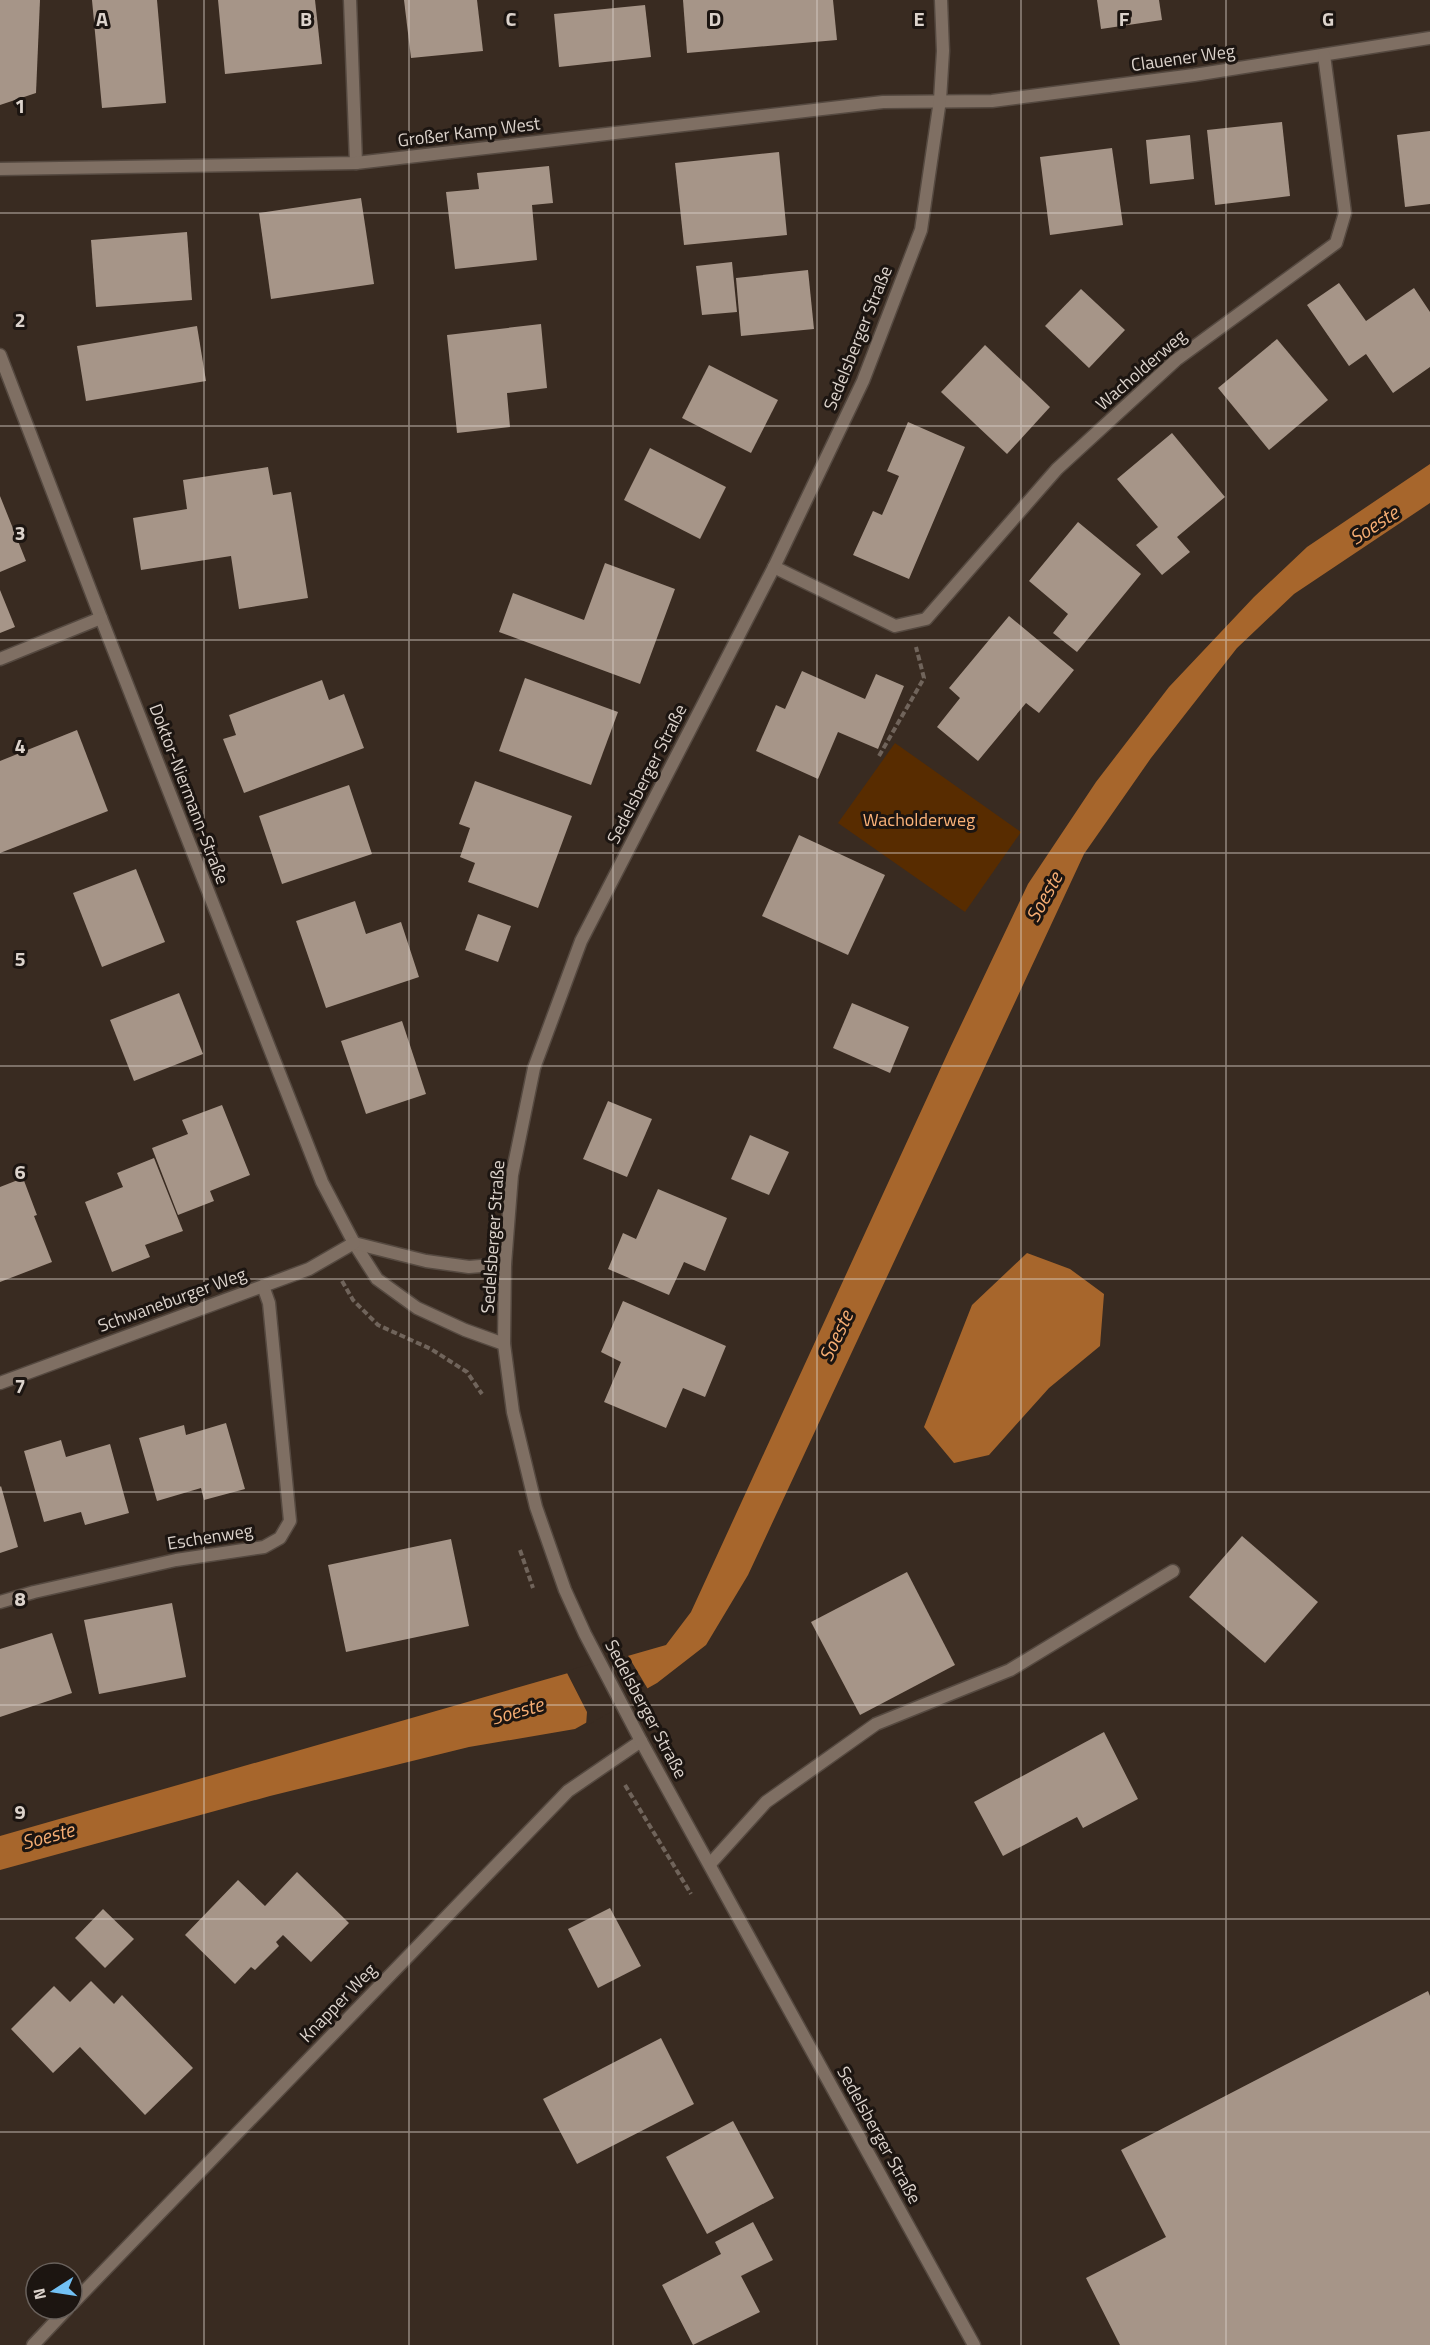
<svg xmlns="http://www.w3.org/2000/svg" width="1430" height="2345" font-family="'Titillium Web',sans-serif">
  <style>
    .green { fill: #582c00 }
    .water { fill: #a7662c }
    .pier { fill: #392b21 }
    .building { fill: #a69588 }
    .lines { fill: none; stroke-linecap: round; stroke-linejoin: round }
    .service-casing { stroke: #554940; stroke-width: 15 }
    .minor-casing { stroke: #554940; stroke-width: 15 }
    .tertiary-casing { stroke: #554940; stroke-width: 15 }
    .path { stroke: #70645b; stroke-width: 4; stroke-dasharray: 6 3; stroke-linecap: butt }
    .service { stroke: #7f6f63; stroke-width: 12 }
    .minor { stroke: #7f6f63; stroke-width: 12 }
    .tertiary { stroke: #7f6f63; stroke-width: 12 }
    .grid { fill: none; stroke: #dcd3cc; stroke-width: 1.5; stroke-opacity: 0.55 }
    .labels { text-anchor: middle; stroke-width: 6; stroke-linejoin: round; paint-order: stroke }
    .street-label { font-size: 18px; fill: #dcd3cc; stroke: #1c1511 }
    .park-label { font-size: 18px; fill: #fcb379; stroke: #1c1511 }
    .water-label { font-size: 20px; font-style: italic; fill: #f5ad73; stroke: #1c1511 }
    .grid-label { font-size: 20px; text-anchor: middle; font-weight: bold; fill: #dcd3cc; stroke: #1c1511; stroke-width: 6; stroke-linejoin: round; paint-order: stroke }
  </style>
  <rect width="100%" height="100%" fill="#392b21"/>
  <path class="green" d="M895,743L1021,832L965,912L838,823Z"/>
  <g class="water">
    <path d="M1430,464V503L1294,594L1237,648L1151,758L1084,854L748,1575L706,1645L657,1683L575,1729L469,1747L270,1796L0,1870V1836L666,1645L691,1612L950,1048L1028,884L1096,782L1169,687L1254,597L1307,547Z"/>
    <path d="M1027,1253L1070,1269L1104,1294L1100,1346L1049,1388L989,1455L954,1463L924,1427L972,1305Z"/>
  </g>
  <path class="pier" d="M627,1654L649,1691L586,1726L587,1712L566,1671Z"/>
  <g class="building">
    <path d="M0,0H40L36,93L0,105Z"/>
    <path d="M92,0H157L166,103L102,108Z"/>
    <path d="M218,0H315L322,64L225,74Z"/>
    <path d="M404,0H477L483,51L411,58Z"/>
    <path d="M683,0H833L837,40L687,53Z"/>
    <path d="M1097,0H1159L1162,20L1101,29Z"/>
    <path d="M645,5L651,57L559,67L554,14Z"/>
    <path d="M1282,122L1290,196L1215,205L1207,130Z"/>
    <path d="M1430,131V204L1405,207L1397,135Z"/>
    <path d="M1190,135L1194,179L1150,184L1146,140Z"/>
    <path d="M1112,148L1123,225L1050,235L1040,157Z"/>
    <path d="M779,152L787,235L684,245L675,163Z"/>
    <path d="M549,166L553,203L532,205L537,260L455,269L446,192L479,189L477,173Z"/>
    <path d="M361,198L374,284L271,299L259,213Z"/>
    <path d="M187,232L192,300L96,307L91,240Z"/>
    <path d="M732,262L737,312L702,315L696,266Z"/>
    <path d="M808,270L814,329L741,336L736,278Z"/>
    <path d="M1339,283L1366,321L1414,288L1430,312V367L1393,393L1366,354L1349,366L1307,305Z"/>
    <path d="M1081,289L1125,330L1089,368L1045,326Z"/>
    <path d="M541,324L547,388L507,393L510,427L457,433L447,335Z"/>
    <path d="M197,326L206,381L86,401L77,346Z"/>
    <path d="M1277,339L1328,400L1269,450L1218,388Z"/>
    <path d="M985,345L1050,407L1007,454L941,392Z"/>
    <path d="M709,365L778,400L751,453L682,418Z"/>
    <path d="M908,422L965,447L909,579L853,555L873,511L882,515L899,476L887,471Z"/>
    <path d="M1172,433L1225,497L1177,537L1190,552L1162,575L1136,545L1158,527L1117,479Z"/>
    <path d="M650,448L726,487L700,539L624,500Z"/>
    <path d="M268,467L273,495L291,492L308,598L239,609L231,556L141,570L133,518L187,509L183,480Z"/>
    <path d="M0,496L26,561L0,572Z"/>
    <path d="M1078,522L1141,574L1077,652L1053,633L1068,614L1029,581Z"/>
    <path d="M605,563L675,589L640,684L499,632L513,593L584,620Z"/>
    <path d="M0,590L15,627L0,633Z"/>
    <path d="M1009,616L1074,670L1039,713L1026,703L978,761L937,727L960,698L949,688Z"/>
    <path d="M802,671L865,699L876,674L904,686L878,749L838,732L818,779L756,751L776,705L785,709Z"/>
    <path d="M525,678L618,712L591,785L499,751Z"/>
    <path d="M322,680L329,700L344,694L364,748L244,793L223,739L236,735L229,715Z"/>
    <path d="M77,730L108,811L0,853V761Z"/>
    <path d="M475,781L572,816L538,908L468,882L475,863L460,857L470,828L459,824Z"/>
    <path d="M349,785L372,854L282,884L259,816Z"/>
    <path d="M799,835L885,875L848,955L762,916Z"/>
    <path d="M136,869L165,942L102,967L73,893Z"/>
    <path d="M355,901L366,934L401,922L419,977L326,1008L296,921Z"/>
    <path d="M478,914L511,926L498,962L465,950Z"/>
    <path d="M179,993L203,1054L134,1081L110,1020Z"/>
    <path d="M852,1003L909,1027L890,1073L833,1048Z"/>
    <path d="M402,1021L426,1094L366,1114L341,1041Z"/>
    <path d="M608,1101L652,1119L627,1177L583,1159Z"/>
    <path d="M222,1105L250,1175L210,1191L214,1201L178,1215L152,1148L188,1134L182,1120Z"/>
    <path d="M750,1135L789,1152L769,1195L731,1179Z"/>
    <path d="M154,1158L183,1231L145,1245L150,1257L112,1272L85,1202L123,1187L117,1173Z"/>
    <path d="M23,1178L37,1215L34,1216L52,1262L0,1282V1187Z"/>
    <path d="M658,1189L727,1218L705,1271L684,1262L669,1295L608,1269L623,1233L636,1239Z"/>
    <path d="M623,1301L726,1346L705,1397L683,1388L666,1428L604,1402L621,1362L601,1352Z"/>
    <path d="M226,1423L245,1489L204,1500L201,1488L157,1501L139,1438L184,1425L186,1435Z"/>
    <path d="M61,1440L66,1457L110,1444L129,1513L85,1525L81,1512L44,1522L24,1451Z"/>
    <path d="M1,1486L18,1547L0,1553V1487Z"/>
    <path d="M1242,1536L1318,1602L1265,1663L1189,1597Z"/>
    <path d="M451,1539L469,1626L346,1652L328,1565Z"/>
    <path d="M907,1572L955,1665L860,1715L811,1622Z"/>
    <path d="M172,1603L186,1677L99,1694L84,1620Z"/>
    <path d="M52,1633L72,1693L0,1717V1649Z"/>
    <path d="M1104,1732L1138,1799L1083,1828L1077,1817L1003,1856L974,1802Z"/>
    <path d="M297,1872L349,1923L311,1962L283,1935L276,1942L279,1946L255,1970L251,1967L235,1984L185,1935L238,1880L265,1906Z"/>
    <path d="M610,1908L641,1966L598,1988L568,1929Z"/>
    <path d="M103,1909L134,1939L105,1968L75,1938Z"/>
    <path d="M91,1981L114,2004L122,1995L193,2068L145,2115L80,2047L53,2073L11,2029L54,1986L70,2002Z"/>
    <path d="M1428,1991L1430,1996V2345H1120L1086,2278L1166,2237L1121,2150Z"/>
    <path d="M661,2038L694,2104L577,2164L543,2099Z"/>
    <path d="M733,2121L774,2198L707,2234L666,2157Z"/>
    <path d="M753,2222L773,2260L741,2276L760,2312L693,2345L662,2285L721,2254L715,2242Z"/>
  </g>
  <g class="lines">
    <g class="service-casing">
      <g id="service">
        <path d="M350,0L356,163"/>
        <path d="M710,1864L766,1802L876,1724L1010,1670L1173,1571"/>
      </g>
    </g>
    <g class="minor-casing">
      <g id="minor">
        <path d="M0,169L356,163L883,102L992,101L1194,75L1430,38"/>
        <path d="M0,355L101,618L322,1182L354,1243L377,1279L417,1308L465,1330L504,1344"/>
        <path d="M774,567L895,626L926,619L1057,469L1176,360L1336,243L1345,213L1324,55"/>
        <path d="M0,659L101,618"/>
        <path d="M354,1243L426,1261L469,1267L505,1264"/>
        <path d="M0,1383L309,1269L354,1243"/>
        <path d="M0,1602L34,1592L176,1560L264,1547L280,1538L290,1521L269,1303L263,1286"/>
        <path d="M72,2304L568,1791L641,1741"/>
        <path d="M33,2345L67,2309"/>
      </g>
    </g>
    <g class="tertiary-casing">
      <path id="tertiary" d="M941,0L943,51L940,100L921,230L863,381L774,567L581,941L534,1068L512,1175L505,1264L504,1344L513,1412L536,1507L565,1590L585,1634L641,1741L974,2345"/>
    </g>
    <g class="path">
      <path d="M879,756L924,678L916,647"/>
      <path d="M342,1281L353,1300L378,1325L431,1349L467,1372L482,1394"/>
      <path d="M520,1550L533,1588"/>
      <path d="M625,1785L691,1894"/>
    </g>
    <use href="#service" class="service"/>
    <use href="#minor" class="minor"/>
    <use href="#tertiary" class="tertiary"/>
  </g>
  <path class="grid" d="M204,0V2345M409,0V2345M613,0V2345M817,0V2345M1021,0V2345M1226,0V2345M0,213H1430M0,426H1430M0,640H1430M0,853H1430M0,1066H1430M0,1279H1430M0,1492H1430M0,1705H1430M0,1919H1430M0,2132H1430"/>
  <g class="labels">
    <g class="street-label">
      <text transform="translate(1183 58) rotate(-8)" y="6">Clauener Weg</text>
      <text transform="translate(469 132) rotate(-7)" y="6">Großer Kamp West</text>
      <text transform="translate(858 338) rotate(-68)" y="6">Sedelsberger Straße</text>
      <text transform="translate(1141 370) rotate(-41)" y="6">Wacholderweg</text>
      <text transform="translate(647 774) rotate(-63)" y="6">Sedelsberger Straße</text>
      <text transform="translate(189 794) rotate(69)" y="6">Doktor-Niermann-Straße</text>
      <text transform="translate(493 1237) rotate(-86)" y="6">Sedelsberger Straße</text>
      <text transform="translate(172 1300) rotate(-20)" y="6">Schwaneburger Weg</text>
      <text transform="translate(210 1537) rotate(-9)" y="6">Eschenweg</text>
      <text transform="translate(646 1709) rotate(62)" y="6">Sedelsberger Straße</text>
      <text transform="translate(338 2003) rotate(-46)" y="6">Knapper Weg</text>
      <text transform="translate(879 2135) rotate(61)" y="6">Sedelsberger Straße</text>
    </g>
    <g class="park-label">
      <text x="919" y="826">Wacholderweg</text>
    </g>
    <g class="water-label">
      <text transform="translate(1374 525) rotate(-33)" y="7">Soeste</text>
      <text transform="translate(1044 897) rotate(-61)" y="7">Soeste</text>
      <text transform="translate(836 1336) rotate(-65)" y="7">Soeste</text>
      <text transform="translate(517 1711) rotate(-16)" y="7">Soeste</text>
      <text transform="translate(48 1836) rotate(-15)" y="7">Soeste</text>
    </g>
  </g>
  <g class="grid-label">
    <text x="102" y="26">A</text>
    <text x="306" y="26">B</text>
    <text x="511" y="26">C</text>
    <text x="715" y="26">D</text>
    <text x="919" y="26">E</text>
    <text x="1124" y="26">F</text>
    <text x="1328" y="26">G</text>
    <text x="20" y="113">1</text>
    <text x="20" y="327">2</text>
    <text x="20" y="540">3</text>
    <text x="20" y="753">4</text>
    <text x="20" y="966">5</text>
    <text x="20" y="1179">6</text>
    <text x="20" y="1393">7</text>
    <text x="20" y="1606">8</text>
    <text x="20" y="1819">9</text>
  </g>
  <g transform="translate(54 2291) rotate(258)"><circle r="28" fill="#1c1511" stroke="#69615c" stroke-width="1.5"/>
  <path d="M0-4.5L10 22L0 15L-10 22Z" fill="#72c1f5"/>
  <text y="-9" font-size="16" font-weight="bold" text-anchor="middle" fill="#dcd3cc">N</text>
  </g>
</svg>
